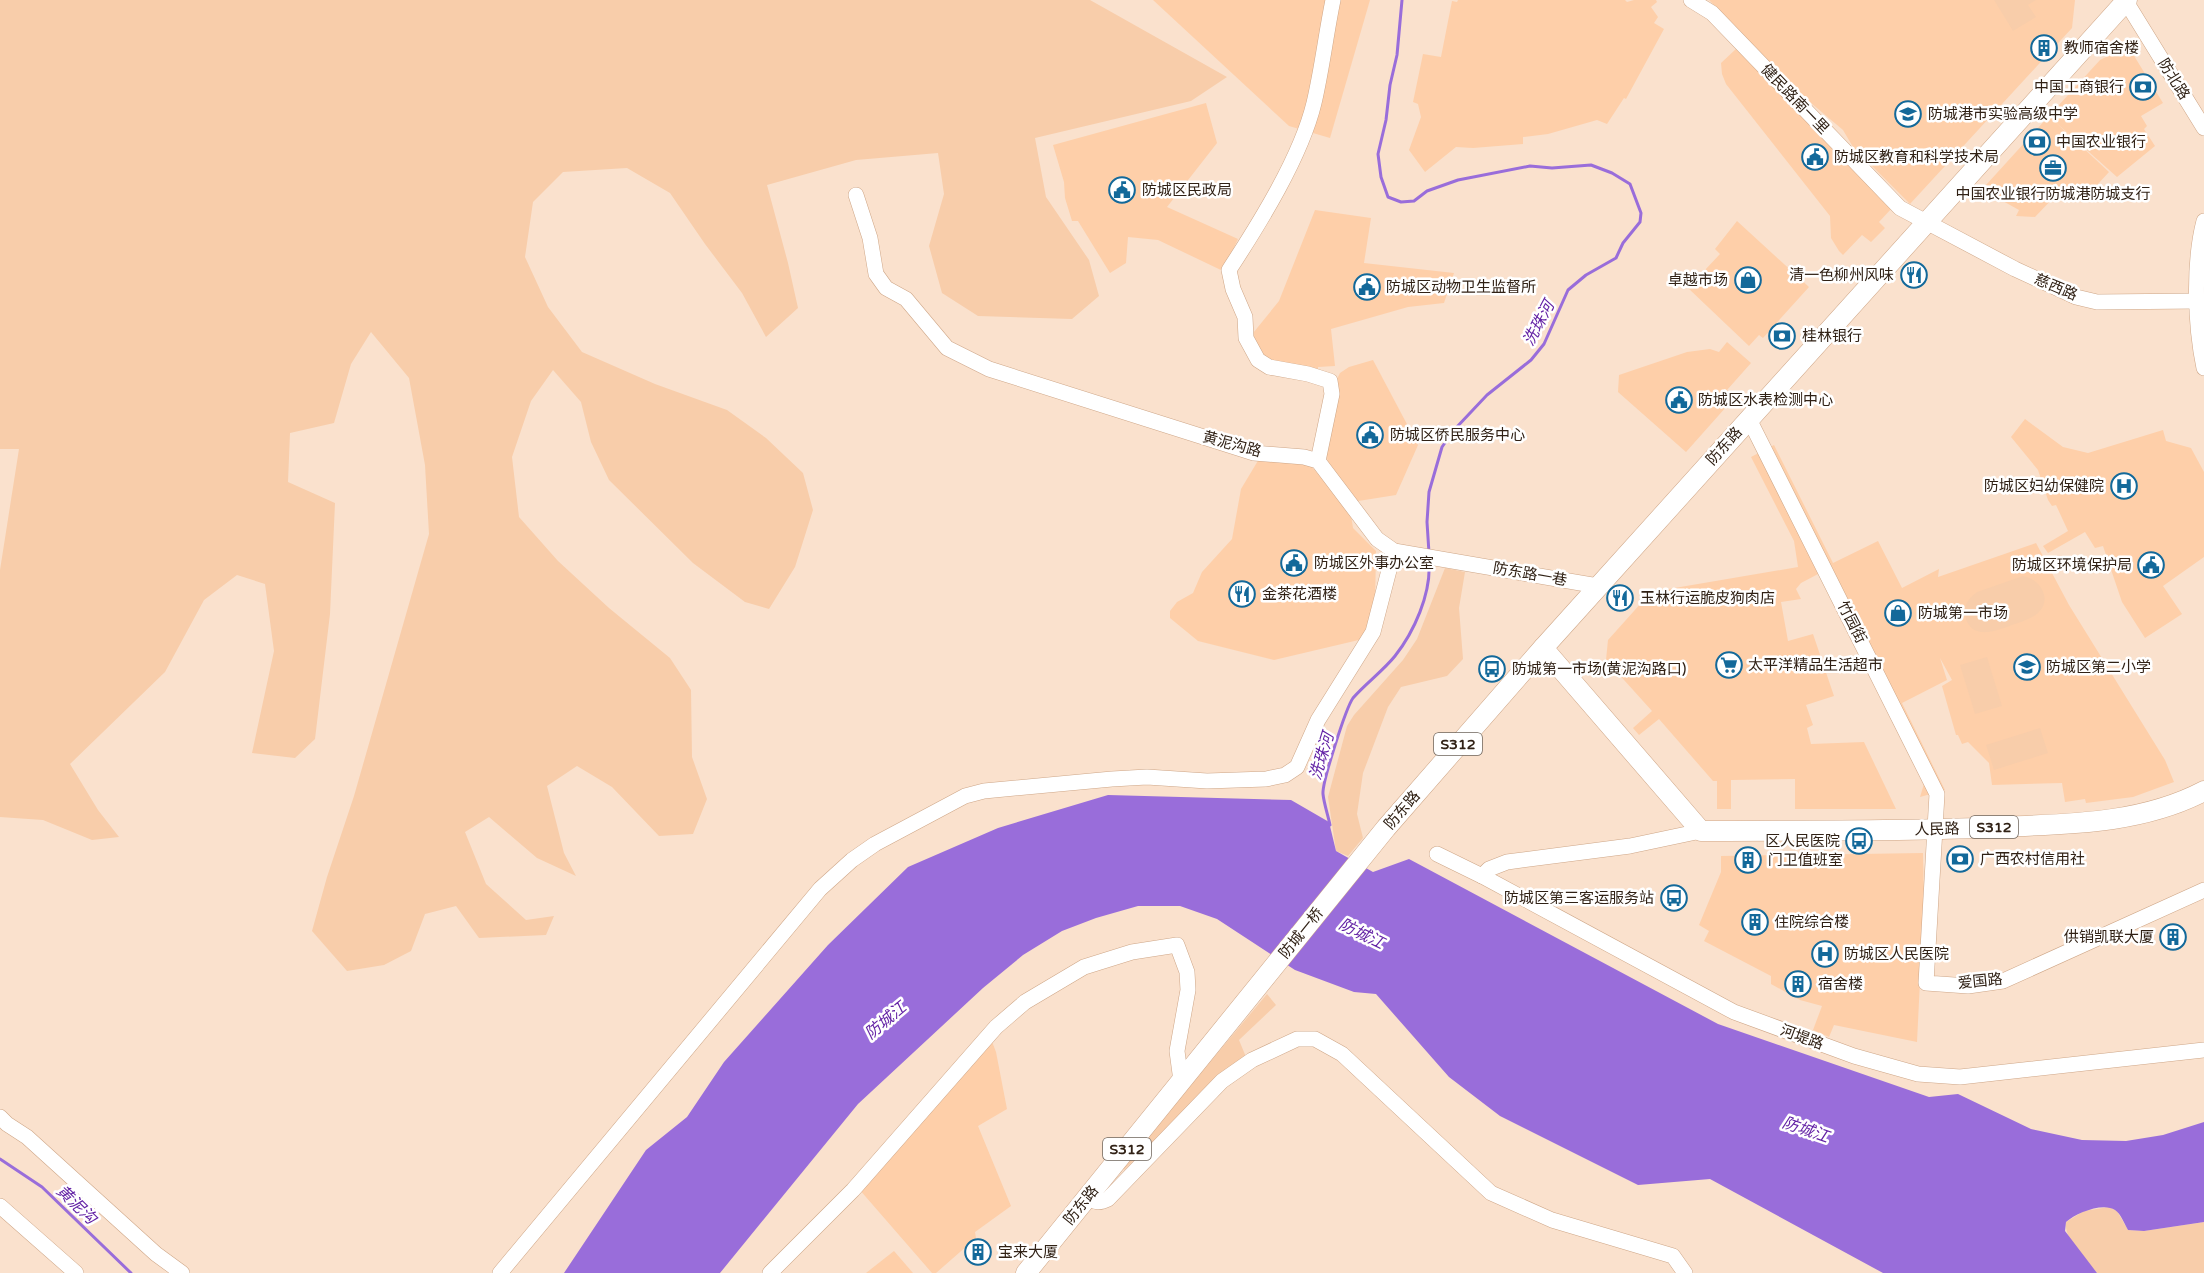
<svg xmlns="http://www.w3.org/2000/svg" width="2204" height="1273" font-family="'Varela Round','Noto Sans SC',sans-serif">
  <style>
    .built { fill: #fecfa9 }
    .green { fill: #f8cdaa }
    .water { fill: #996dda }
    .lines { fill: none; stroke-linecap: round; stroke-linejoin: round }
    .stream { stroke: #996dda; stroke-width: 3 }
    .minor-casing { stroke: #cea687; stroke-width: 16 }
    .major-casing { stroke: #cea687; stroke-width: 21 }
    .minor { stroke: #fff; stroke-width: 15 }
    .major { stroke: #fff; stroke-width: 20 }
    .labels { text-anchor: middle; stroke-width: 5; stroke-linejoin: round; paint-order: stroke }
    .shield { fill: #fff; stroke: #6e645b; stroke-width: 1.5 }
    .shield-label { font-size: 14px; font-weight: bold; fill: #302115 }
    .poi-label { font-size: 15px; fill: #302115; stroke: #fff; text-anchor: start }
    .street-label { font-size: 15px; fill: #302115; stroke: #fff }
    .water-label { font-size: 16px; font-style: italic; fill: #6322a5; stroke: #fff }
  </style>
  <rect width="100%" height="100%" fill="#fae1cd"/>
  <g class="built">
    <path d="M1153,0H1370L1330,138L1289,126Z"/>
    <path d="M1458,0H1625L1627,2L1634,0H1656L1657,2L1651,7L1658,17L1654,23L1664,29L1626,99L1624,98L1607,124L1597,120L1548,134L1523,137V144L1473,148L1456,147L1425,172L1409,150L1421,117L1418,104L1413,102L1423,54L1441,57L1452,1L1457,2Z"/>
    <path d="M1709,0H2075L2072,28L1910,204L1853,147L1843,130L1805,98Z"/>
    <path d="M2128,46L2163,103L2141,116L2147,126L2144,129L2155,146L2117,177L2052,119L2109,172L2087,196L2057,194L2035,217L2016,216L2019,210L1992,195L1995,191L1986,185L2100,60Z"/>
    <path d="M1737,48L1892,208L1879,222L1885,228L1871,242L1862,235L1843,255L1839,251L1831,238L1830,216L1726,84L1722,74L1721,63Z"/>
    <path d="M1206,103L1217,143L1167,207L1238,239L1223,271L1158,240L1128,237L1126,263L1110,273L1078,221H1072L1065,198L1064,182L1053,145Z"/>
    <path d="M1315,210L1371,218L1364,263L1454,273L1444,303L1408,307L1331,329L1335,366L1318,367V374L1272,363L1257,352L1249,338L1279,301Z"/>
    <path d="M1737,221L1809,287L1763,338L1759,335L1749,346L1688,288L1720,254L1715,249Z"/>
    <path d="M1727,342L1751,363L1727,390L1735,397L1686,452L1618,392L1619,375L1687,352L1710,349L1719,352Z"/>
    <path d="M1373,360L1418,445L1396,495L1352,502L1330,473L1326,452L1334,385L1340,373L1349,367Z"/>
    <path d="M2025,419L2063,447L2088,453L2163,430L2166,441L2191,448L2204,472V557L2163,586L2182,614L2145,638L2122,602L2103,546L2095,548L2085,532L2048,553L2043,546L2068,531L2056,505L2052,506L2048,500L2038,470L2011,437Z"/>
    <path d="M1774,445L1833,563L1878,541L1902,588L1939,569L1938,577L2036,543L2069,605L2165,760L2174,782L2133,797L2086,803L2085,799L2065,802L2062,783L1992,785L1989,763L1968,742L1962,744L1958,735H1956L1942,686L1952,680L1940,658L1947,680L1902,703L1945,790L1920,797L1924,784L1820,573L1801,583L1796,589L1801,599L1781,602L1788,641L1813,634L1834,696L1806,705L1813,725L1807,728L1811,744L1864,742L1896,809H1795V779L1731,780V809H1717V781H1713L1659,719L1639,735L1633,728L1652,711L1606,660L1608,640L1651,592L1798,567L1794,541L1751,457Z"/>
    <path d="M1259,459L1310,465L1350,509L1353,528L1376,551L1375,606L1363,639L1274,660L1198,641L1170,618V611L1177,602L1193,593L1202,572L1232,539L1241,489Z"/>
    <path d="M1923,853L1924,900L1917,1042L1834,1025L1829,1037L1813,1030L1822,1006L1800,1000L1771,984V976L1704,941L1709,931L1699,925L1721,872V856Z"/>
    <path d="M991,1039L996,1052L1007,1109L978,1126L1011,1206L975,1232L976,1238L936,1273H932L859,1189Z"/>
    <path d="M894,1251L913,1273H866Z"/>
  </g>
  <g class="green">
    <path d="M0,0H1090L1227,77L1191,101L1035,138L1046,197L1089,260L1099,296L1072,319L978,316L942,293L929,246L944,194L938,153L856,160L767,185L788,263L798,308L766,337L742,293L705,244L670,193L627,168L563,172L533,202L525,257L548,307L582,352L655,384L727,410L766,438L803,473L813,510L795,567L769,609L745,602L693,563L609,480L591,442L581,402L553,370L531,401L512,457L519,517L558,561L609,608L670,658L691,690L692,757L707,799L693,834L659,836L612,787L577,766L547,786L564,853L576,876L537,858L489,817L465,832L486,884L526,920L554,916L546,935L479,938L456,906L425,914L411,951L384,965L347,971L312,931L327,877L354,796L429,534L425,465L409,378L371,332L351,364L334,423L290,433L288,482L335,503L330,614L315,739L295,758L252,753L274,651L265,584L237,575L204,600L165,672L70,764L98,810L119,837L92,840L43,820L0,817V570L19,449H0Z"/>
    <path d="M1994,0H2036L2028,5L2036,17L2013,31Z"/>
    <path d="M1445,568L1465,572L1459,608L1463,659L1447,676L1401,687L1388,707L1363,773L1357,814L1363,838L1348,856L1336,851L1328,797L1347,726L1354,715L1403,660L1417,639Z"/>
    <path d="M2023,576C2040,579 2053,599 2038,613C2031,619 2020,622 2012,625C1996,631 1971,641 1965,616C1963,605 1969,598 1977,592Z"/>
    <path d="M1987,657L2002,706L1975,714L1960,665Z"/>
    <path d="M2040,728L2048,753L1994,770L1986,745Z"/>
    <path d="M1267,994L1276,1005L1239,1040L1246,1057L1217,1079L1124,1170L1122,1167Z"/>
    <path d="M2109,1207L2117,1211L2128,1230L2144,1231L2204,1222V1273H2097C2086,1259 2064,1241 2066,1222L2084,1211Z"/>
  </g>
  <path class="water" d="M1108,795L1291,800L1329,822L1336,851L1373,872L1409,859L1718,1024L1929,1097L1958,1094L2031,1129L2082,1140L2126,1141L2163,1135L2204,1122V1222L2144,1231L2128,1230C2124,1223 2121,1214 2115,1210C2103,1202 2076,1213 2066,1222L2065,1231L2097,1273H1883L1710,1179L1638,1185L1500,1116L1449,1077L1376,994L1354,992L1295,970L1217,919L1180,906H1138L1096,918L1062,931L1023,955L983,988L858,1104L720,1273H564L646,1150L687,1117L724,1062L828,945L908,867L998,828Z"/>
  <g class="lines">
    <g class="stream">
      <path d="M1402,0L1397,55L1390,85L1386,120L1378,154L1381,177L1388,197L1401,202L1414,201L1427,191L1458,180L1530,166L1552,168L1591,165L1612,173L1630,184L1641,213L1640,222L1623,243L1616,258L1586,275L1568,290L1544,344L1531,360L1487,395L1454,430L1442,447L1429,492L1427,522L1429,553"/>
      <path d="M1330,825C1328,815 1324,804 1323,794C1322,782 1346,708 1353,698C1366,683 1383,671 1395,656C1414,632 1431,594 1429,563"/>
      <path d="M0,1159L42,1187L131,1273"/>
    </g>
    <g class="minor-casing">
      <g id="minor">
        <path d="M1691,0L1712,13L1900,208L2015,269L2076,297L2097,302L2198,301"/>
        <path d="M2125,0L2204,128"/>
        <path d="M856,195L870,238L876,274L886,288L906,299L947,348L989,369L1254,453L1304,457L1318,461L1377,539L1394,551L1598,586"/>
        <path d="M2204,221C2193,263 2195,325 2204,368"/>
        <path d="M1749,419L1937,794L1926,983L1968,986L2003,981L2204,890"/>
        <path d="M1318,461L1332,394L1330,381L1308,374L1269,367L1258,360L1246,338L1245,317L1233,289L1229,270C1259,224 1301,157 1314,103C1322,69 1326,34 1333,0"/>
        <path d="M1437,854L1482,876L1734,1012L1854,1056L1918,1074L1960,1077L2204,1050"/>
        <path d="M1482,876L1489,869L1507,862L1630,846L1701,831"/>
        <path d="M0,1117L7,1124L27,1137L156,1254L182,1273"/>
        <path d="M1088,1197C1095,1203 1100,1203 1108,1199L1222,1081L1252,1060L1297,1039H1315L1342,1054L1491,1193L1552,1220L1673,1256L1685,1273"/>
        <path d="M0,1206L76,1273"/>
        <path d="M500,1273L820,889L852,860L875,844L965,796L984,791L1112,779L1147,777L1207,781L1266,779L1285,775L1297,767L1318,720L1373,632L1394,551"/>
        <path d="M770,1273L853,1190L996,1027L1025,1002L1084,967L1132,952L1177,945L1187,972L1188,990L1177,1051L1181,1081"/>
      </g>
    </g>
    <g class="major-casing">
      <g id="major">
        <path d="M1543,648L1701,831C1800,830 1899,832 1998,827C2068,824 2141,824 2204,791"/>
        <path d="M1026,1273L1386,828L1543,648L2127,0"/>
      </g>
    </g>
    <use href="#minor" class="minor"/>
    <use href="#major" class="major"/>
  </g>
  <defs>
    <g id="building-ring" transform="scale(1.35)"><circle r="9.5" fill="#fff" stroke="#13699a" stroke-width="1.5"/><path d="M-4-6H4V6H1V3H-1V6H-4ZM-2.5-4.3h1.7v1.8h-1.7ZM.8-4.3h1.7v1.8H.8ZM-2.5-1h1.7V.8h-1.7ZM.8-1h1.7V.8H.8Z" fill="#13699a"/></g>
    <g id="bank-ring" transform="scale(1.35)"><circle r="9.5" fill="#fff" stroke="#13699a" stroke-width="1.5"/><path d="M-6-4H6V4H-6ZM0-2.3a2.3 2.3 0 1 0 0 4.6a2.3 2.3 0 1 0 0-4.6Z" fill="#13699a"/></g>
    <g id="school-ring" transform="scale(1.35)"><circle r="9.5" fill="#fff" stroke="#13699a" stroke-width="1.5"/><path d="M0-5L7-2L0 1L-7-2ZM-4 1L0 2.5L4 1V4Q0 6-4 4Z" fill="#13699a"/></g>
    <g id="civic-ring" transform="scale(1.35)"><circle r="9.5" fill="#fff" stroke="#13699a" stroke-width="1.5"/><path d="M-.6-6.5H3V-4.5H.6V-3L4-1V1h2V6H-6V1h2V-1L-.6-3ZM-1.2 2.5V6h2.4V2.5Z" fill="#13699a"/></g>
    <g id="office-ring" transform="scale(1.35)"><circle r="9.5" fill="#fff" stroke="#13699a" stroke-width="1.5"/><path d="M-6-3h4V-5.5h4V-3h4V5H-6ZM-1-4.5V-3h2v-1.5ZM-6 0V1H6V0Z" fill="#13699a"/></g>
    <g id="restaurant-ring" transform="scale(1.35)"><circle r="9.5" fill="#fff" stroke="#13699a" stroke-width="1.5"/><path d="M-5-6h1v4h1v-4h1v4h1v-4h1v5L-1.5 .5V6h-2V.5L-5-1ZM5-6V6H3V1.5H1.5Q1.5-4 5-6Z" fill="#13699a"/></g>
    <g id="shop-ring" transform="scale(1.35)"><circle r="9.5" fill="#fff" stroke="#13699a" stroke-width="1.5"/><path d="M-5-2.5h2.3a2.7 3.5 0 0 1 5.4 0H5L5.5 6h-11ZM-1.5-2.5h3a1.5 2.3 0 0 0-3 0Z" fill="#13699a"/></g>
    <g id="hospital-ring" transform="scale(1.35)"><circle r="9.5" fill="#fff" stroke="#13699a" stroke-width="1.5"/><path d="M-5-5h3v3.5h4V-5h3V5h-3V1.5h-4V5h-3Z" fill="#13699a"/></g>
    <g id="supermarket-ring" transform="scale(1.35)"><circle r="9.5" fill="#fff" stroke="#13699a" stroke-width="1.5"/><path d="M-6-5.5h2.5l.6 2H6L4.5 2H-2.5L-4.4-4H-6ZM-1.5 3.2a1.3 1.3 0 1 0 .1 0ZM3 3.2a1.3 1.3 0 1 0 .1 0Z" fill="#13699a"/></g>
    <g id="bus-ring" transform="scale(1.35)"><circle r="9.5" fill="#fff" stroke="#13699a" stroke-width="1.5"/><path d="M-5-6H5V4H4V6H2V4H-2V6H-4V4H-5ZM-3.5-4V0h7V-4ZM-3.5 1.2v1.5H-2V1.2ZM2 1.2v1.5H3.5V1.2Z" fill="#13699a"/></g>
  </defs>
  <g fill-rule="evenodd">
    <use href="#building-ring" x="2044" y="48"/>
    <use href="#bank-ring" x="2143" y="87"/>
    <use href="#school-ring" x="1908" y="114"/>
    <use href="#bank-ring" x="2037" y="142"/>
    <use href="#civic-ring" x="1815" y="157"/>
    <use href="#office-ring" x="2053" y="168"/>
    <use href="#civic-ring" x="1122" y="190"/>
    <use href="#restaurant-ring" x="1914" y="275"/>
    <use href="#shop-ring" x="1748" y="280"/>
    <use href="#civic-ring" x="1367" y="287"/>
    <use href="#bank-ring" x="1782" y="336"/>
    <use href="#civic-ring" x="1679" y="400"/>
    <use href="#civic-ring" x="1370" y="435"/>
    <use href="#hospital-ring" x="2124" y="486"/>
    <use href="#civic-ring" x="1294" y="563"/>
    <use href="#civic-ring" x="2151" y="565"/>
    <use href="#restaurant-ring" x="1242" y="594"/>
    <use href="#restaurant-ring" x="1620" y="598"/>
    <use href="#shop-ring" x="1898" y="613"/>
    <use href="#supermarket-ring" x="1729" y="665"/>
    <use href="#school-ring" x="2027" y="667"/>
    <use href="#bus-ring" x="1492" y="669"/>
    <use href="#bus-ring" x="1859" y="841"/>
    <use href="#bank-ring" x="1960" y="859"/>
    <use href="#building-ring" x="1748" y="860"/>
    <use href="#bus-ring" x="1674" y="898"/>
    <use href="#building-ring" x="1755" y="922"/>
    <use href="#building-ring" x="2173" y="937"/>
    <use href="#hospital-ring" x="1825" y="954"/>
    <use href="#building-ring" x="1798" y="984"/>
    <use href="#building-ring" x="978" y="1252"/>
  </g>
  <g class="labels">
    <g class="shield">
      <rect x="1434" y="733" width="48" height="22" rx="4.5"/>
      <rect x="1970" y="816" width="48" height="22" rx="4.5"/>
      <rect x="1103" y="1138" width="48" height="22" rx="4.5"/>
    </g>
    <g class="shield-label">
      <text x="1458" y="749">S312</text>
      <text x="1994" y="832">S312</text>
      <text x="1127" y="1154">S312</text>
    </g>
    <g class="poi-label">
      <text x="2064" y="53">教师宿舍楼</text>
      <text x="2124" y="92" text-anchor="end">中国工商银行</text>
      <text x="1928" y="119">防城港市实验高级中学</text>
      <text x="2056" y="147">中国农业银行</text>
      <text x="1834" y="162">防城区教育和科学技术局</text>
      <text x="1142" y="195">防城区民政局</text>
      <text x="2053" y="199" text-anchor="middle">中国农业银行防城港防城支行</text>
      <text x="1894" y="280" text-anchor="end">清一色柳州风味</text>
      <text x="1728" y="285" text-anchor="end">卓越市场</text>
      <text x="1386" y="292">防城区动物卫生监督所</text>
      <text x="1802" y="341">桂林银行</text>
      <text x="1698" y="405">防城区水表检测中心</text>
      <text x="1390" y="440">防城区侨民服务中心</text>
      <text x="2104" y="491" text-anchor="end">防城区妇幼保健院</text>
      <text x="1314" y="568">防城区外事办公室</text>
      <text x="2132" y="570" text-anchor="end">防城区环境保护局</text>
      <text x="1262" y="599">金茶花酒楼</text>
      <text x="1640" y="603">玉林行运脆皮狗肉店</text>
      <text x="1918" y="618">防城第一市场</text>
      <text x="1748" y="670">太平洋精品生活超市</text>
      <text x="2046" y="672">防城区第二小学</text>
      <text x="1512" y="674">防城第一市场(黄泥沟路口)</text>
      <text x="1840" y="846" text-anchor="end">区人民医院</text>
      <text x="1980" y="864">广西农村信用社</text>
      <text x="1768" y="865">门卫值班室</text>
      <text x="1654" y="903" text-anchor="end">防城区第三客运服务站</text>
      <text x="1774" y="927">住院综合楼</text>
      <text x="2154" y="942" text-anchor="end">供销凯联大厦</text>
      <text x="1844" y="959">防城区人民医院</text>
      <text x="1818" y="989">宿舍楼</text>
      <text x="998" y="1257">宝来大厦</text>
    </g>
    <g class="street-label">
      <text transform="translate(2174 79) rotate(58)" y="5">防北路</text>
      <text transform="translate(1795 99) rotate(46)" y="5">健民路南一里</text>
      <text transform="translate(2056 287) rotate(23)" y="5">慈西路</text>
      <text transform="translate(1232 444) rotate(15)" y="5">黄泥沟路</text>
      <text transform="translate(1724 446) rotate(-48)" y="5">防东路</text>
      <text transform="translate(1530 574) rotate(10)" y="5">防东路一巷</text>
      <text transform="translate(1852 622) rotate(63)" y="5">竹园街</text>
      <text transform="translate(1402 810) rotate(-49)" y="5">防东路</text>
      <text transform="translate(1937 829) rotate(-1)" y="5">人民路</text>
      <text transform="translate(1301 933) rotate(-51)" y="5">防城一桥</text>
      <text transform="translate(1980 981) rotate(-6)" y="5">爱国路</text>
      <text transform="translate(1802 1037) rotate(20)" y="5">河堤路</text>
      <text transform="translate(1081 1205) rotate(-51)" y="5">防东路</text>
    </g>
    <g class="water-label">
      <text transform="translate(1538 323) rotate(-62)" y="6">洗珠河</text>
      <text transform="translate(1321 756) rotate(-73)" y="6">洗珠河</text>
      <text transform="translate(1362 933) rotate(26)" y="6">防城江</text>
      <text transform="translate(885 1020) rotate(-40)" y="6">防城江</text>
      <text transform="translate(1806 1129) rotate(19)" y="6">防城江</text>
      <text transform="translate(77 1204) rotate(44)" y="6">黄泥沟</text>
    </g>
  </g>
</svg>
